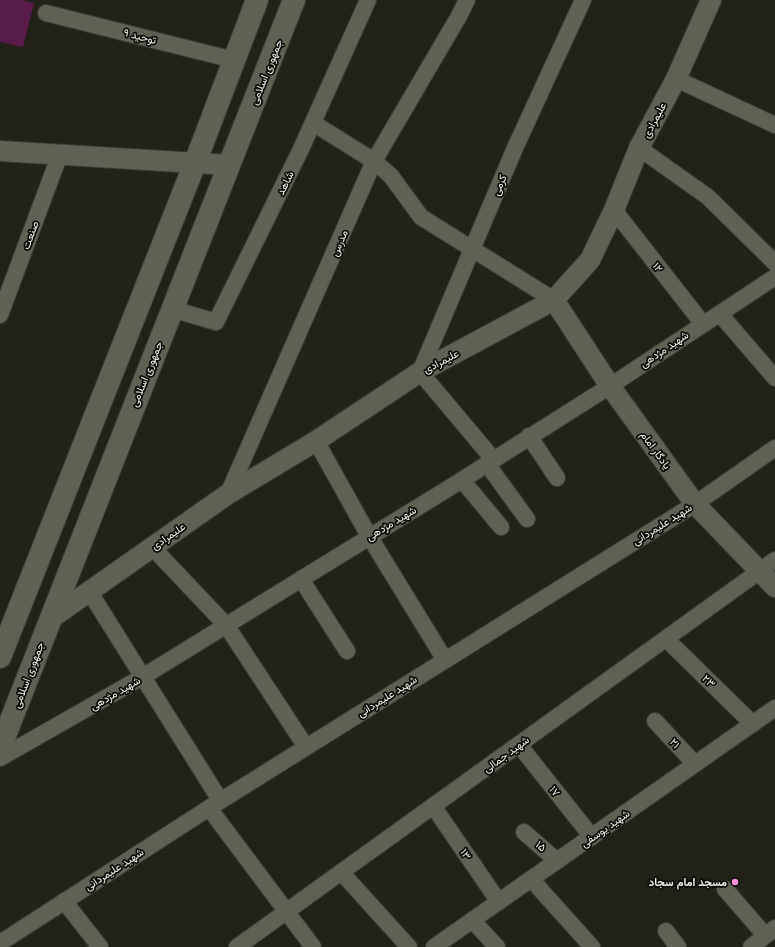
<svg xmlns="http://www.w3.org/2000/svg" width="775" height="947" font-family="Mulish,Vazirmatn,sans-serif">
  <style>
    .building { fill: #591b4a }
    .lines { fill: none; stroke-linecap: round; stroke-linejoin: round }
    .minor-casing { stroke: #3e3e37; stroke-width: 18 }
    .tertiary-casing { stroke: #3e3e37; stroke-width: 22 }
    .secondary-casing { stroke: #3e3e37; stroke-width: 24 }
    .minor { stroke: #606054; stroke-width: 16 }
    .tertiary { stroke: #606054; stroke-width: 20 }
    .secondary { stroke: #606054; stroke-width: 22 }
    .poi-dot { fill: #f391d6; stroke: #0b0b07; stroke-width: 1.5 }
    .labels { text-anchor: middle; stroke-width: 3.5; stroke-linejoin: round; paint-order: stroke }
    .street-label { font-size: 11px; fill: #f1f1ea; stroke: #0b0b07 }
    .poi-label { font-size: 11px; font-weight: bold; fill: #f1f1ea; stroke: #0b0b07; text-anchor: end }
  </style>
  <rect width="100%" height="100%" fill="#222218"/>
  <path class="building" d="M0,0H21L34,3L23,47L0,42Z"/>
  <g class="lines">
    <g class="minor-casing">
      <g id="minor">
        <path d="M46,13L234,60"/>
        <path d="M676,79L775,125"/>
        <path d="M313,123L374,161L391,176L421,217L554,300"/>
        <path d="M639,148L708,197L775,263"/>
        <path d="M614,210L703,324"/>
        <path d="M172,309L216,322L301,149L368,0"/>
        <path d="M720,314L775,378"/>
        <path d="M0,315L60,154"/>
        <path d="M529,436L557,478"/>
        <path d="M316,441L369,536L445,660"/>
        <path d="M493,459L420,372L515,148L583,0"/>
        <path d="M487,464L527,519"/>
        <path d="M462,480L501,527"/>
        <path d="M228,494L374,161L459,16L467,0"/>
        <path d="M152,547L226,625L306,747"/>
        <path d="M301,579L347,651"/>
        <path d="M89,591L220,800"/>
        <path d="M666,639L753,724"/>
        <path d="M655,721L695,764"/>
        <path d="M519,745L592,837"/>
        <path d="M0,758L144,676L462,480L610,386L775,277"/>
        <path d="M433,806L499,902"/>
        <path d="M209,808L313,947"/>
        <path d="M524,832L557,861"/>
        <path d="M341,872L409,947"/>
        <path d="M531,879L592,947"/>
        <path d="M725,889L765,935"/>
        <path d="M64,901L100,947"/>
        <path d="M472,920L497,947"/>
        <path d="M666,931L678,947"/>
        <path d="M0,943L209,808L695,504L775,448"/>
        <path d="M237,947L775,560"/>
        <path d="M434,947L775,708"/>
        <path d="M751,947L775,928"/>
      </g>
    </g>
    <g class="tertiary-casing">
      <g id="tertiary">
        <path d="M0,151L229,165"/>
        <path d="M554,300L610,386L695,504L775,587"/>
        <path d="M50,619L228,494L316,441L420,372L554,300L590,260L614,210L639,148L676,79L711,0"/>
      </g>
    </g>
    <g class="secondary-casing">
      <g id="secondary">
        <path d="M0,657L195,163L257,0"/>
        <path d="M0,748L294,0"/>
      </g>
    </g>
    <use href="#minor" class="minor"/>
    <use href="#tertiary" class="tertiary"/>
    <use href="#secondary" class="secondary"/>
  </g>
  <circle class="poi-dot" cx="735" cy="882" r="4"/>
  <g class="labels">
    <g class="street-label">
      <text transform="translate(140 36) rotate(14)" y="4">توحید ۹</text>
      <text transform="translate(266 72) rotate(-68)" y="4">جمهوری اسلامی</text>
      <text transform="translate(654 120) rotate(-62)" y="4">علیمرادی</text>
      <text transform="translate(285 183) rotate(-64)" y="4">شاهد</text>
      <text transform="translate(499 185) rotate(-67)" y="4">کرمی</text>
      <text transform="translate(30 235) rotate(-70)" y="4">صنعت</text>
      <text transform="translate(339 243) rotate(-67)" y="4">مدرس</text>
      <text transform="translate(658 267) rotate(52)" y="4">۱۲</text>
      <text transform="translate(664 349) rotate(-34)" y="4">شهید مژدهی</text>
      <text transform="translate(441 361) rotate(-28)" y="4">علیمرادی</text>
      <text transform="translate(146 374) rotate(-68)" y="4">جمهوری اسلامی</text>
      <text transform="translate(656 450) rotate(54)" y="4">یادگار امام</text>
      <text transform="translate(391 523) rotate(-31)" y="4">شهید مژدهی</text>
      <text transform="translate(662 524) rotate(-32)" y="4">شهید علیمردانی</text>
      <text transform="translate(168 536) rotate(-35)" y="4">علیمرادی</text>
      <text transform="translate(28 675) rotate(-69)" y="4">جمهوری اسلامی</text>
      <text transform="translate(709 681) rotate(44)" y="4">۲۳</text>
      <text transform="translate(115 693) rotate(-30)" y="4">شهید مژدهی</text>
      <text transform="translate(387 696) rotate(-32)" y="4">شهید علیمردانی</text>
      <text transform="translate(675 743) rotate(47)" y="4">۲۱</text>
      <text transform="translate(506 754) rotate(-36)" y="4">شهید جمالی</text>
      <text transform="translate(555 791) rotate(51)" y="4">۱۷</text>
      <text transform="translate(605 828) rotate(-35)" y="4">شهید یوسفی</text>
      <text transform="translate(541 846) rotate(41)" y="4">۱۵</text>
      <text transform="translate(466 854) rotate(55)" y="4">۱۳</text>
      <text transform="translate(114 869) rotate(-33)" y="4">شهید علیمردانی</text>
    </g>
    <g class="poi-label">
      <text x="727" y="886">مسجد امام سجاد</text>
    </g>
  </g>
</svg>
